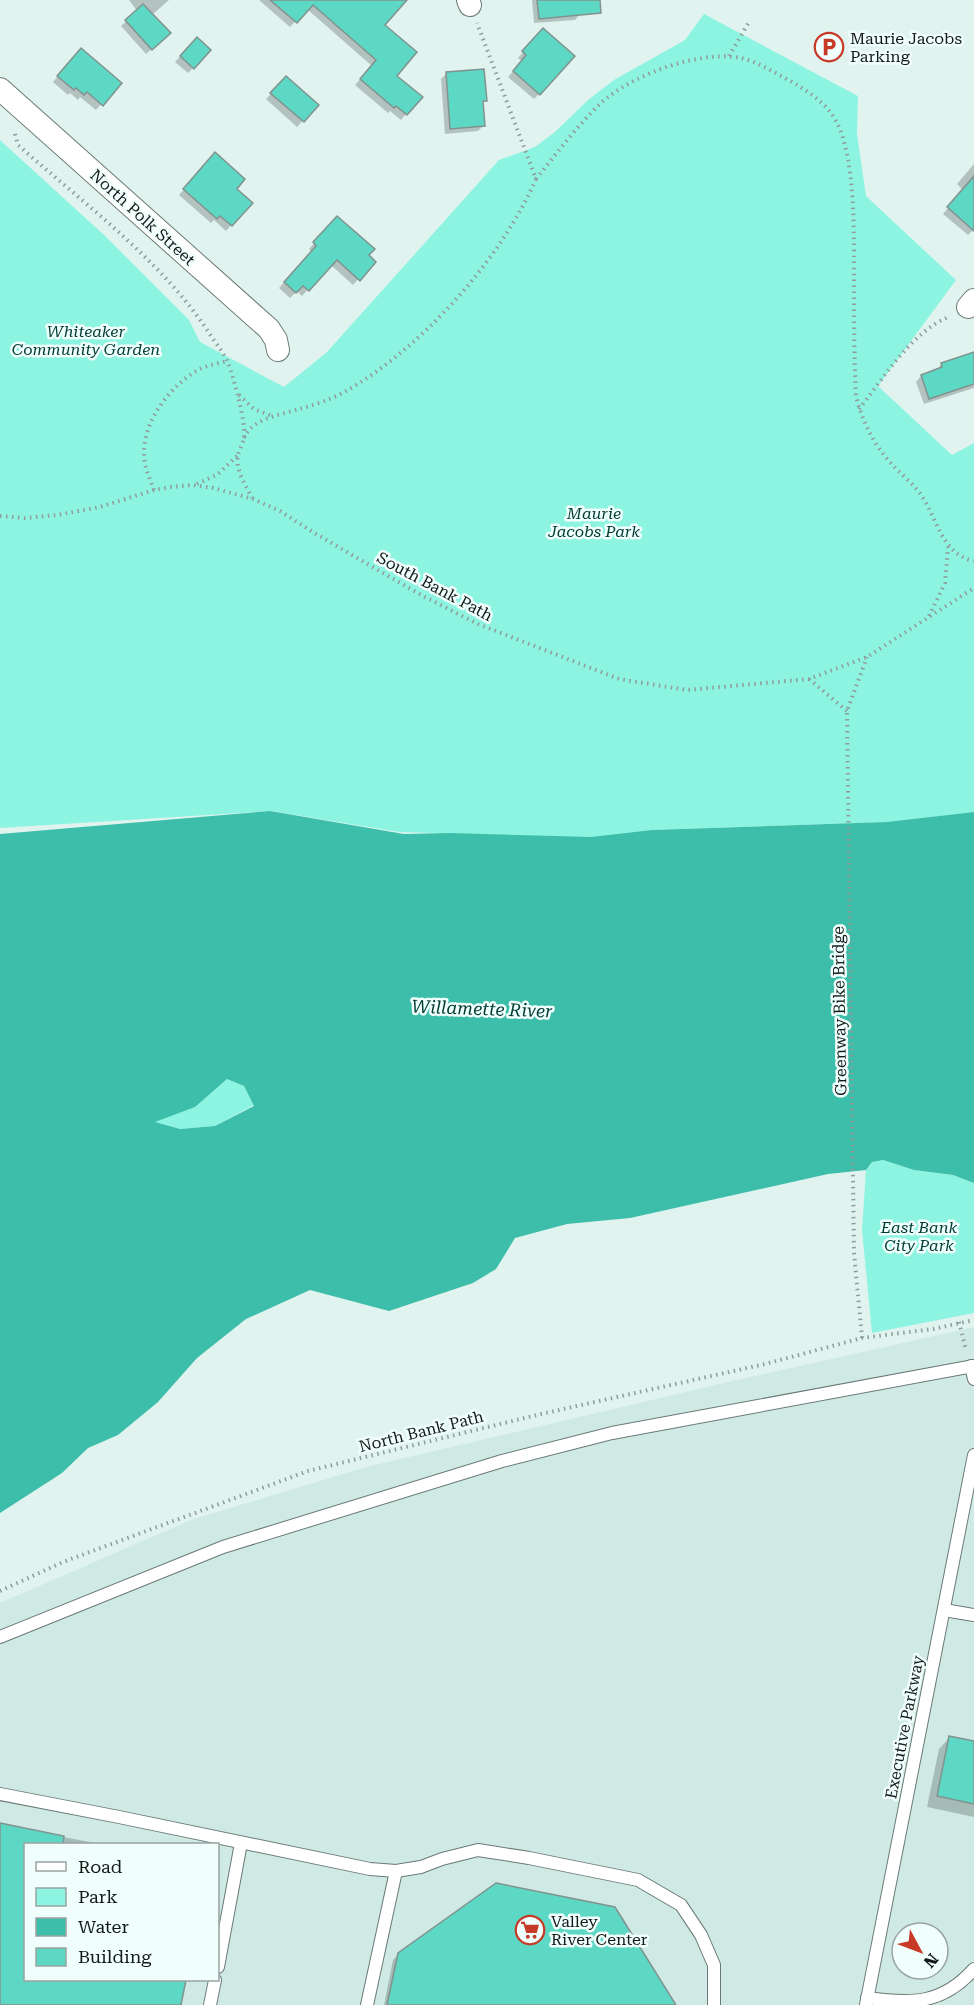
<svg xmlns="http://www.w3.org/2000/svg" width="974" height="2005" font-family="'Roboto Serif',serif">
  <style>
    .built { fill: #cfeae4; fill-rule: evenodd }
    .green { fill: #8ef4e2 }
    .water { fill: #3dbeaa; fill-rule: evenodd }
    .shadow { fill: #0003 }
    .building { fill: #5cd8c4; stroke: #82928e; stroke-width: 1.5 }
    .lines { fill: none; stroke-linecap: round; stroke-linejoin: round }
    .service-casing { stroke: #6a7a76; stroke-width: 14 }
    .minor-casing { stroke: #6a7a76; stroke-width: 24 }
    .path { stroke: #8f9c99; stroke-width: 4; stroke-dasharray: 1.5 4.5; stroke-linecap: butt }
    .service { stroke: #fff; stroke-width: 12 }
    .minor { stroke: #fff; stroke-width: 22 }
    .labels { text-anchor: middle; stroke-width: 5; stroke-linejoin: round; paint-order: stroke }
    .poi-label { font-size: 16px; fill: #141a19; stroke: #f1fffc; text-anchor: start }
    .street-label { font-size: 16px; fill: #141a19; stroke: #f1fffc }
    .park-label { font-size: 16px; font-style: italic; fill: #003c34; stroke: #f1fffc }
    .water-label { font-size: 18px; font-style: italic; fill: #003a32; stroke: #f1fffc }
  </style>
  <rect width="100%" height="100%" fill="#e1f3ef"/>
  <path class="built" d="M974,1327V2005H0V1603L191,1520L366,1467L728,1382ZM26,1844H218V1980H26ZM902,1933H938V1969H902Z"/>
  <g class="green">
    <path d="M704,14L858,96L857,134L866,196L956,280L878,386L952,455L974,443V812L889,822L652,830L590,838L399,832L271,811L0,828V140L103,234L189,320L200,342L284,387L327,352L499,160L535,147L556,131L588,100L614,80L685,40Z"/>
    <path d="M227,1079L244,1086L254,1105L215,1126L180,1129L154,1122L194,1107Z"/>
    <path d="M883,1160L914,1170L953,1175L974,1183V1313L872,1333L862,1230L866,1170L872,1162Z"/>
  </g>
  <path class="water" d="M270,811L404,834L450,833L591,837L652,830L887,822L974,812V1183L953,1175L914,1170L883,1160L872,1162L866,1170L828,1174L630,1218L567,1224L515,1238L496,1269L473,1283L389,1311L310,1290L246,1319L197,1358L158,1402L118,1435L88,1448L62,1473L0,1513V834ZM227,1079L244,1086L254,1106L215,1126L180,1129L155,1122L195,1107Z"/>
  <g class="shadow">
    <path d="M129,0H169L152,15L164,39L146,54L121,26L137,11Z"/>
    <path d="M259,0H396L383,25L395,76L421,97L401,120L390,111L388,113L355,85L372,66L307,9L290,27Z"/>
    <path d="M532,0H579L580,14L575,20L534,23Z"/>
    <path d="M538,35L539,94L534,99L508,77L522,61L518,58Z"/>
    <path d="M191,44L193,68L188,73L175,62Z"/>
    <path d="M76,55L120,83L96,110L80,97L78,100L70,93L68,95L53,82Z"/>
    <path d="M446,74L485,100L482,104L483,126L478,131L445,134L441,79Z"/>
    <path d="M286,78L317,105L297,127L266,99Z"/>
    <path d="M210,160L234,189L251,203L226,231L214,220L211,223L179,195Z"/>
    <path d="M974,164V229L968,235L943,214L963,190L957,184Z"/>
    <path d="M332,223L374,262L353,285L331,265L302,296L297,291L290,298L279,288L312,252L309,249Z"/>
    <path d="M974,353V388L924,404L916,382L921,376L936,370L942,364Z"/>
    <path d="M950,1737L974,1742V1817L927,1807L939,1749Z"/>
    <path d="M0,1825L100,1844H26V1980H185L180,2005H0Z"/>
    <path d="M399,1954L674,2005H384L393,1960Z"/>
  </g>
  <g class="building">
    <path d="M270,0H407L385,25L417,52L397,76L423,97L407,115L396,106L394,108L360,79L376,60L313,5L297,23Z"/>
    <path d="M537,0H600L601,13L539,19Z"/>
    <path d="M143,4L171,33L152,50L125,20Z"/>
    <path d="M543,28L575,56L540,95L513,71L526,55L522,51Z"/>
    <path d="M197,37L211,50L194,69L180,56Z"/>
    <path d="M81,48L122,83L103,106L87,92L84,95L76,88L74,90L57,76Z"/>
    <path d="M484,69L487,101H483L485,126L450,129L446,72Z"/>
    <path d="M286,76L319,105L304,122L270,93Z"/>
    <path d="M215,152L245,179L237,189L253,203L232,226L220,216L217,219L183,189Z"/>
    <path d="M974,176V231L947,207Z"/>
    <path d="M337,216L375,249L369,255L376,262L360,281L337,260L309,291L303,286L296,293L284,282L316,246L313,242Z"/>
    <path d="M974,352V384L929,399L921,375L942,367L941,363Z"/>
    <path d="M949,1736L974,1741V1804L937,1796Z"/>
    <path d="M0,1823L64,1836L63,1845H26V1980H186L181,2005H0Z"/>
    <path d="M496,1883L615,1907L676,2005H387L398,1953Z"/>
  </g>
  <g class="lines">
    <g class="service-casing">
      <g id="service">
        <path d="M971,1366L974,1379"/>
        <path d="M944,1610L974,1615"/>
        <path d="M0,1637L223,1547L502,1461L612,1433L974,1366"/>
        <path d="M0,1794L119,1817L370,1869L396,1871L421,1867L442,1859L478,1850L529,1858L638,1880L681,1905L701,1935L714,1965V2005"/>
        <path d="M218,1967L241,1843"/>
        <path d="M867,1998C911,2004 942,2005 974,1969"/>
        <path d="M210,2005L215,1980"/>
        <path d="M367,2005L396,1871"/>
        <path d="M866,2005L974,1455"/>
      </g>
    </g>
    <g class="minor-casing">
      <g id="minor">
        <path d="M468,0L470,5"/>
        <path d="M0,89L269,329L276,340L278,350"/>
        <path d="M968,307L974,300"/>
      </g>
    </g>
    <g class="path">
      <path d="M729,56L749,22"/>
      <path d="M15,134L18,145C83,203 164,262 211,336C217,345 224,353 228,363C234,378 246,423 244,438C243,444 239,450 238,455C235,470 246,486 252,498"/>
      <path d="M536,179C557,153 577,126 601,103C631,75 707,46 748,60C761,64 773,72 785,78C811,93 834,106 843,138C855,179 854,234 854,278C854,317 854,356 856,396C862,420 872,442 889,461C899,473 912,482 921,495C938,519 941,554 974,561"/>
      <path d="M239,395L254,409L272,416"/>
      <path d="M859,409C883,379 912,331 949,317"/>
      <path d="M244,438C252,418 281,415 299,409C315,405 332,399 346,391C422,348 501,259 536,179L477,23"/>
      <path d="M197,484L218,474L237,456"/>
      <path d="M154,490C150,479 144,467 144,455C143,421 169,388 196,371C206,365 217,364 227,361"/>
      <path d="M0,516L25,518L57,515L100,507L154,490L171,487L193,485L213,488L253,499L280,511L316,534L421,595L478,624L619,679L687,690L809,679L867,657L974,588"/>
      <path d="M929,616L945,583L948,547"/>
      <path d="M809,679L847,711"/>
      <path d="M959,1322L966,1350"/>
      <path d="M862,1338L854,1253L847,711L867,657"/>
      <path d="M0,1591L63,1562L308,1471L541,1414L765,1364L862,1338L933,1329L974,1320"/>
    </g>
    <use href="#service" class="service"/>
    <use href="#minor" class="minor"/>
  </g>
  <defs>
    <g id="parking-ring" transform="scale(1.5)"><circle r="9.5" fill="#f1fffc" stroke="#c73a28" stroke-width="1.5"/><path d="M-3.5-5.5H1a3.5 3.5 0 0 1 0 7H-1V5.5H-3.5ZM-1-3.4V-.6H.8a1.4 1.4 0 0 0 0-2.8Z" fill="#c73a28"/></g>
    <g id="supermarket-ring" transform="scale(1.5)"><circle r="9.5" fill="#f1fffc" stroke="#c73a28" stroke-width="1.5"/><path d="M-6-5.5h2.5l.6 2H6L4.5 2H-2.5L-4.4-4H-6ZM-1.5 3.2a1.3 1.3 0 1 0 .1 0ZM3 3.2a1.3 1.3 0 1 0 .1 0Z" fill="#c73a28"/></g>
  </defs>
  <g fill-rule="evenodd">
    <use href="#parking-ring" x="829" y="47"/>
    <use href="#supermarket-ring" x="530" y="1930"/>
  </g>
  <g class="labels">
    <g class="poi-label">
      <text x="850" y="44">Maurie Jacobs<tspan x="850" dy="18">Parking</tspan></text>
      <text x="551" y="1927">Valley<tspan x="551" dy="18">River Center</tspan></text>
    </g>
    <g class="street-label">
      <text transform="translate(143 217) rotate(42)" y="6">North Polk Street</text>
      <text transform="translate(435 586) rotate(28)" y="6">South Bank Path</text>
      <text transform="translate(839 1011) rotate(-91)" y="6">Greenway Bike Bridge</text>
      <text transform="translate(421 1431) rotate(-14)" y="6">North Bank Path</text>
      <text transform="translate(904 1727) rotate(-79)" y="6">Executive Parkway</text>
    </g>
    <g class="park-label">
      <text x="86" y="337">Whiteaker<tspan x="86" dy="18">Community Garden</tspan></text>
      <text x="594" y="519">Maurie<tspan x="594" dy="18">Jacobs Park</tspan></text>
      <text x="919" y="1233">East Bank<tspan x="919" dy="18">City Park</tspan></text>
    </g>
    <g class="water-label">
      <text transform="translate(482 1009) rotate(2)" y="6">Willamette River</text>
    </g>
  </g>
  <rect x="24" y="1843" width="195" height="138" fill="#f1fffc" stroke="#99a3a1" stroke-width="1.5"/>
  <rect x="36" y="1862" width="30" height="9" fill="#ffffff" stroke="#99a3a1" stroke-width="1.5"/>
  <text x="78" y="1873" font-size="18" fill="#141a19">Road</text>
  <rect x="36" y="1888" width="30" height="18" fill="#8ef4e2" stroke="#99a3a1" stroke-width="1.5"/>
  <text x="78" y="1903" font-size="18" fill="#141a19">Park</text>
  <rect x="36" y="1918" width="30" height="18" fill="#3dbeaa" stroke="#99a3a1" stroke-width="1.5"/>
  <text x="78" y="1933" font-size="18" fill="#141a19">Water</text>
  <rect x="36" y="1948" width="30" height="18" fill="#5cd8c4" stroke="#99a3a1" stroke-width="1.5"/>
  <text x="78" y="1963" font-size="18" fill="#141a19">Building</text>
  <g transform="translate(920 1951) rotate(131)"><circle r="28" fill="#f1fffc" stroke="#99a3a1" stroke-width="1.5"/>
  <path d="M0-4.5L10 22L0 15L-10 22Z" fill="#c73a28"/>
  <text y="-9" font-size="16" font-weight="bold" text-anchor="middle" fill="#141a19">N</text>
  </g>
</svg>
